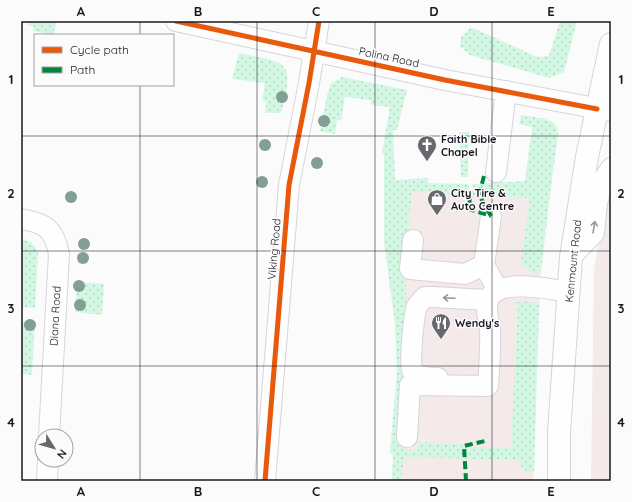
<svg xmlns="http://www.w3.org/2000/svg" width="632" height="502" font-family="Quicksand,sans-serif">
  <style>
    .commercial { fill: #f3eae9 }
    .grass { fill: url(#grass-dots) }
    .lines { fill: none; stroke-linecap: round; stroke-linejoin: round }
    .minor-casing { stroke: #d6d4da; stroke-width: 22 }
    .major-casing { stroke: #d6d4da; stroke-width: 24 }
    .minor { stroke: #fefefe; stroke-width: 20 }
    .major { stroke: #fefefe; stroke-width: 22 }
    .quiet { stroke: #00873e; stroke-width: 4; stroke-dasharray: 8 4; stroke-linecap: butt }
    .cycleway-casing { stroke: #fbfbfb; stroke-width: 8 }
    .cycleway { stroke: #e8590c; stroke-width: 5 }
    .tree { fill: #819f92 }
    .oneway { stroke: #98969b }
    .grid { fill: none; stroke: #1b1722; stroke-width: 1; stroke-opacity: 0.55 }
    .labels { text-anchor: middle; stroke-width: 3; stroke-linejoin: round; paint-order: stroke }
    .street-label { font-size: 11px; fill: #1b1722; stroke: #fbfbfb }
    .poi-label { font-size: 11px; font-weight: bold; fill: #1b1722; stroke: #fbfbfb; text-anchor: start }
    .neatline { fill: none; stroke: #1b1722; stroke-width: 1.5 }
    .grid-label { font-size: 13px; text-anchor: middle; font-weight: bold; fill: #1b1722 }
  </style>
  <defs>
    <pattern id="grass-dots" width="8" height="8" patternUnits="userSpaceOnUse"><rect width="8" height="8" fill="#d2f8e4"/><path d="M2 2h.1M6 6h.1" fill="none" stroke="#b4d4c3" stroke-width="1.8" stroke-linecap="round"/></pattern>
  </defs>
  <rect width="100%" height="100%" fill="#fbfbfb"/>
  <g class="commercial">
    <path d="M611,166V481H591L594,271Z"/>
    <path d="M384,184L550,194L541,267L537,360L533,481H392L393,454L390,453L397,373L395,323L384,241Z"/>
  </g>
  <g class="grass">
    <path d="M27,21H57L53,35L33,31L34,27L27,25Z"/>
    <path d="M560,21H577L564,72L549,78L470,55L460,46L461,37L471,27L537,57L549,56Z"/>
    <path d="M239,53C289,64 295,59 281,113H265L266,102L262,100L265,83L232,79Z"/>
    <path d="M342,77L407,90L397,130H393L395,180L428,178V183L469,184L468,197L412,191L403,277H406V303L412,304L403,450L418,451V442L461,444L463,447H511L518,305H514V303C522,300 532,301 539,305L534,472C525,472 521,469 519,460L404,457L401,481H392L393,454L390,453L397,373L395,323L384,241V154L382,153L390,107L371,105V100L345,97L341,121L337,120L335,134L320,131L327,95L331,84Z"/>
    <path d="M521,115C529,116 548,118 554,123C557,126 558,131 558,135L550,194L541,272L535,274L523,266L521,262L530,198L472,195L473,184L525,181L532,127L519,124Z"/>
    <path d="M459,132H469L468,177H461Z"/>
    <path d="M21,239C30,241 35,244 38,253L35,308L21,307Z"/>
    <path d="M77,282L104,284L102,315L75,312Z"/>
    <path d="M21,322H35L32,375L21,374Z"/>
  </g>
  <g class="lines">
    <g class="minor-casing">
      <g id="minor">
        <path d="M176,21L445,80L611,111"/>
        <path d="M496,172L506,91"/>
        <path d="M491,216L484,265L498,290"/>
        <path d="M21,219C46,223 54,229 59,254L49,436"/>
        <path d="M413,240L410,269L465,274L484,265"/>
        <path d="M571,257L594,233L597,203L603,180L611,168"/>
        <path d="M438,378C430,378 418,378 412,370C409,365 414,313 417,306C419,303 422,300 425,297H433L488,300"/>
        <path d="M407,437L410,385L488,386C489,368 491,349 490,331C489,320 485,311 488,301C496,277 550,289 569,292"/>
        <path d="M47,481L48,460"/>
        <path d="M265,481L289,185L309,83L319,21"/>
      </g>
    </g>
    <g class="major-casing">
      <path id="major" d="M559,481V432L571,257L587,157L611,44"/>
    </g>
    <use href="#minor" class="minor"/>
    <use href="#major" class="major"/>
    <g class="quiet">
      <path d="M484,176L479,195L491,216"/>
      <path d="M470,195L469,209L491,216"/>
      <path d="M466,481L464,446L485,441"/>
    </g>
    <g class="cycleway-casing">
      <g id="cycleway">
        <path d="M176,21L445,80L597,109"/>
        <path d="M265,481L289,185L309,83L319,21"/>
      </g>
    </g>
    <use href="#cycleway" class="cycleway"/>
  </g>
  <g class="tree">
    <circle cx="282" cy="97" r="6"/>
    <circle cx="324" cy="121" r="6"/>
    <circle cx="265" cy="145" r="6"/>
    <circle cx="317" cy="163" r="6"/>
    <circle cx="262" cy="182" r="6"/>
    <circle cx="71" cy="197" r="6"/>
    <circle cx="84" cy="244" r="6"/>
    <circle cx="83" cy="258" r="6"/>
    <circle cx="79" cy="286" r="6"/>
    <circle cx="80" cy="305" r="6"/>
    <circle cx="30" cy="325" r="6"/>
  </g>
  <defs><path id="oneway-shaft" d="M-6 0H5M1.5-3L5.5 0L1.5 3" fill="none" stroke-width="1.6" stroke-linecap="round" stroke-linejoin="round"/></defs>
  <g class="oneway">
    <use href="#oneway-shaft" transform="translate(594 227) rotate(-81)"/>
    <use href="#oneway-shaft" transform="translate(449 298) rotate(-177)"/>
  </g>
  <path class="grid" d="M140,21V35M257,21V481M375,21V481M492,21V481M140,85V481M21,136H611M21,251H611M21,366H611"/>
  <defs>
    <g id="church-pin" transform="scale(1)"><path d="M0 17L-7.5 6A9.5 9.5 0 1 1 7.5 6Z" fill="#69676e" stroke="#fbfbfb"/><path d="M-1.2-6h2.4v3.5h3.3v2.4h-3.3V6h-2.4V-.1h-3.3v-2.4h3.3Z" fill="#fff"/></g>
    <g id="shop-pin" transform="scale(1)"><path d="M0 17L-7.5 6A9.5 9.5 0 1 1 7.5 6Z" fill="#69676e" stroke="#fbfbfb"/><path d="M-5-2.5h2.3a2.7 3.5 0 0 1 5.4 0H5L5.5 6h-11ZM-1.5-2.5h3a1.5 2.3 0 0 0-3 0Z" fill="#fff"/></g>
    <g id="restaurant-pin" transform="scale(1)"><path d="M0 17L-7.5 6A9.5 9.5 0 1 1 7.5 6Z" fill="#69676e" stroke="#fbfbfb"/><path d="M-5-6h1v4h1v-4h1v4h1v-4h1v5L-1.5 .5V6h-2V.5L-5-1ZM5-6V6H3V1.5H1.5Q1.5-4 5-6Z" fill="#fff"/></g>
  </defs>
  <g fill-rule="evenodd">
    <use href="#church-pin" x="427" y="145"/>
    <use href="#shop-pin" x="437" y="199"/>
    <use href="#restaurant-pin" x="441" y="323"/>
  </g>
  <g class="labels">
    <g class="street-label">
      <text transform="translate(389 57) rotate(12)" y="4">Polina Road</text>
      <text transform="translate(274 249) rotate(-85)" y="4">Viking Road</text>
      <text transform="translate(573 261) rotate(-84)" y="4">Kenmount Road</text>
      <text transform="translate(55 316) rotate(-87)" y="4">Diana Road</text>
    </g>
    <g class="poi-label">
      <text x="441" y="143">Faith Bible<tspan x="441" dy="13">Chapel</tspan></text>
      <text x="451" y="197">City Tire &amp;<tspan x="451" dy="13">Auto Centre</tspan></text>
      <text x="455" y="327">Wendy's</text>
    </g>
  </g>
  <rect width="632" height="502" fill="none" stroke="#fbfbfb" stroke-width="44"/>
  <rect x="34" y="34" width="140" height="52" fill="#fbfbfb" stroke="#a1a0a4"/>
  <rect x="42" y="47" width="20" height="6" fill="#e8590c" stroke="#a1a0a4"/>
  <text x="70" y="54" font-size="12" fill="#1b1722">Cycle path</text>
  <rect x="42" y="67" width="20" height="6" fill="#00873e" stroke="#a1a0a4"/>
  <text x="70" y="74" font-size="12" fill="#1b1722">Path</text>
  <g transform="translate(54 448) rotate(127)"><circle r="19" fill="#fbfbfb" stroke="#a1a0a4"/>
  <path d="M0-3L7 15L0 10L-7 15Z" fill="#69676e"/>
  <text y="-6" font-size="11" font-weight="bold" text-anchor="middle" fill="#1b1722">N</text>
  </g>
  <rect x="22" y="22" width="588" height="458" class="neatline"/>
  <g class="grid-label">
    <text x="81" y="16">A</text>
    <text x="198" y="16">B</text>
    <text x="316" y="16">C</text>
    <text x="434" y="16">D</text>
    <text x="551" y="16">E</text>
    <text x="11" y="84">1</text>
    <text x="621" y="84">1</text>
    <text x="11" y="198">2</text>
    <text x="621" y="198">2</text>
    <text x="11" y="313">3</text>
    <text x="621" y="313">3</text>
    <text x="11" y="427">4</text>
    <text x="621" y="427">4</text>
    <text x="81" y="496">A</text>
    <text x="198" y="496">B</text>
    <text x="316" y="496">C</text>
    <text x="434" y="496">D</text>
    <text x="551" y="496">E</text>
  </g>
</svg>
